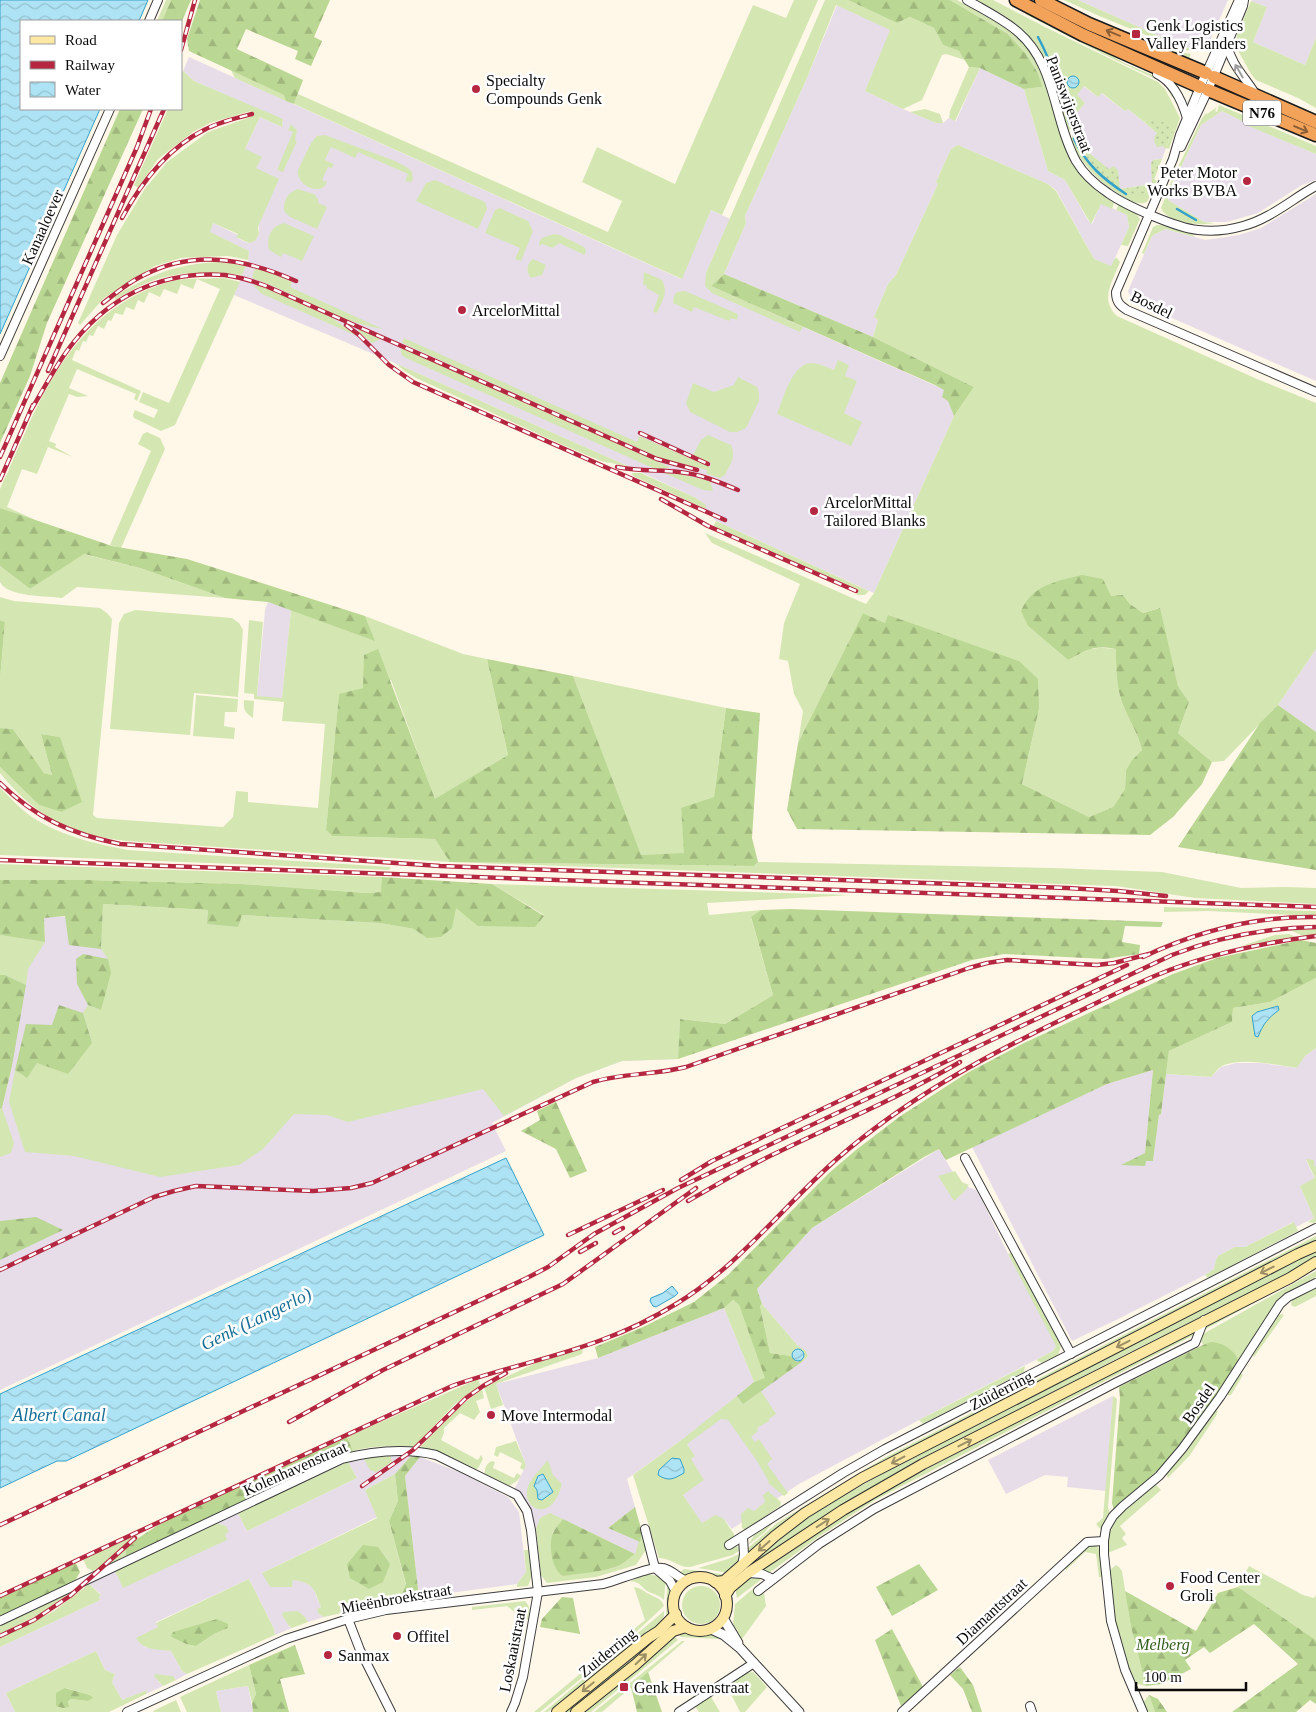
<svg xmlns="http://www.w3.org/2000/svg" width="1316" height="1712" font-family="Georgia,serif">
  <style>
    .industrial { fill: #e6dde9 }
    .grass { fill: #d4e7b3; fill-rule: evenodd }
    .forest { fill: url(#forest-firs) }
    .garden { fill: url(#garden-dots) }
    .water { fill: url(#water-waves); stroke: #36a1c9 }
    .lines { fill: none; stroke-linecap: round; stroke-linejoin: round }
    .stream { stroke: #36a1c9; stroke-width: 2.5 }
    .minor-casing { stroke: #3d3d3d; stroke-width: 10 }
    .tertiary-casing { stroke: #3d3d3d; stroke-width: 11 }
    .secondary-casing { stroke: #2c2c2c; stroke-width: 12 }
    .trunk-casing { stroke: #1b1b1b; stroke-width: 15 }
    .minor { stroke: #fff; stroke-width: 8 }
    .tertiary { stroke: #fff; stroke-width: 9 }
    .secondary { stroke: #fde8a3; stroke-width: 10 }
    .trunk { stroke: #f3a25a; stroke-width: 12 }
    .rail-casing { stroke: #b52740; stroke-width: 4.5 }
    .rail { stroke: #fff; stroke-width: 2.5; stroke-dasharray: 8; stroke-linecap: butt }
    .oneway { stroke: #8a5e36 }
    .oneway2 { stroke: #9d9d9d }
    .oneway3 { stroke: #9c8f66 }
    .poi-dot { fill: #b52740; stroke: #fff; stroke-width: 2 }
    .labels { text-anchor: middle; stroke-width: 5; stroke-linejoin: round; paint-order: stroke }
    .shield { fill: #fff; stroke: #545454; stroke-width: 1 }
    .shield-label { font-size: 15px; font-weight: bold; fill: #0a0a0a }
    .poi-label { font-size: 16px; fill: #0a0a0a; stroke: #fff; text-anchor: start }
    .street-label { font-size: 16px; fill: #0a0a0a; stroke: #fff }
    .park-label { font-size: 16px; font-style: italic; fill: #335e1d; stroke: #fff }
    .water-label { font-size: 18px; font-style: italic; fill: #187097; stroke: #fff }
  </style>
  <defs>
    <pattern id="forest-firs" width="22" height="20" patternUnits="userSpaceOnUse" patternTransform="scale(1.25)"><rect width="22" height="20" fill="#bad793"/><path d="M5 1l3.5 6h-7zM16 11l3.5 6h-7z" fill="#9fb77d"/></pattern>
    <pattern id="garden-dots" width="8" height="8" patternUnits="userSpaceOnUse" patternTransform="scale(1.25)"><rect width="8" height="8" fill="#d4e7b3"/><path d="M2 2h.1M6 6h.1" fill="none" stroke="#b5c599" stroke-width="1.8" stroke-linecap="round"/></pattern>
    <pattern id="water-waves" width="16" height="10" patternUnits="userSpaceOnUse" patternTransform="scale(1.25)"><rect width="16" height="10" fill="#ade3f4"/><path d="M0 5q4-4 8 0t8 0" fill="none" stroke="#94c1d0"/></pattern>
  </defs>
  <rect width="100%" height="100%" fill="#fff7e7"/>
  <g class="industrial">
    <path d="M1078,0H1228L1209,43L1186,48Z"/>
    <path d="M1252,0H1316V38L1305,65L1253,42L1267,7L1251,1Z"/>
    <path d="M837,5L891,30L865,91L903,109L936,123H943L949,118L956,121L980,68L1024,89L1048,171L1065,180L1088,220L1092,224L1101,203L1127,215L1129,227L1111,267L1094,259L1056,190L1048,184L958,145L951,149L936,182L938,184L896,275L888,284L874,317L878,320L873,337L724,274L746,223L745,216L807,78Z"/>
    <path d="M189,57L681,279L711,210L730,219L706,273L711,286L945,390L954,416L874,593L716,521L706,509L705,505L696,498L630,467L397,364L234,295L248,260L249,251L209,232L213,223L238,235L237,238L248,243L255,241L259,234L256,168L245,149L260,117L282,127L283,120L194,81L183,71Z"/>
    <path d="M1083,86L1098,97L1101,93L1125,111L1128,109L1157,133L1164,148H1166L1162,159L1153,160L1152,184L1119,189L1109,170L1089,153L1091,150L1072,138L1073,129L1076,125L1071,120L1085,103L1076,95Z"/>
    <path d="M1222,111L1243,121L1247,125L1316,154V180L1302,185L1258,213L1227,222H1204L1168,200L1171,188L1201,125Z"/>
    <path d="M1316,194V381L1133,301L1128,291L1152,236L1165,229L1205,240L1239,235L1261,228Z"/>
    <path d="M268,602L291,610L282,699L257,696L265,610Z"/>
    <path d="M1316,649V732L1278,705Z"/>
    <path d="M241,915L380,923L680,1019L678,1059L622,1061L576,1078L492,1123L506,1151L0,1390V1109L2,1108L12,1066L5,975H0V935L45,942L44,917Z"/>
    <path d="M1316,1048V1166H1314V1160H1306L1315,1179L1300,1186L1314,1218L1296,1227L1293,1222L1245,1247H1235L1218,1256L1216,1260L1214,1269L1205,1275L1114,1321L1072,1341L972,1147L1107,1084L1153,1070L1145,1153L1146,1161H1153L1159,1115L1161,1114L1166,1074L1211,1077L1221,1067L1236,1063H1261L1296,1068L1305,1056Z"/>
    <path d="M939,1149L960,1184L976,1190L982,1200L1008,1254L1053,1338L1056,1346L1053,1351L936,1411L799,1484L732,1529L723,1518L702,1524L683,1495L691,1459L694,1456L684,1438L627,1479L635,1507L608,1528L640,1542L635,1554L563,1519L536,1529L528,1502L514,1490L526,1465L496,1384L598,1358L724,1308L754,1382L737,1396L803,1361L808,1356L799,1347L762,1304L757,1289L812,1228Z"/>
    <path d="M1113,1396L1106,1491L1067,1487L1068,1477L1045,1475L1006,1494L988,1460Z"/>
    <path d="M390,1454L416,1455L409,1458L395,1474L365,1490L377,1517L262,1573L305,1582L313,1588L321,1607L318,1609L319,1614L324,1617L308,1622L305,1617L288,1626L292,1628L275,1635L274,1629L249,1579L156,1622L158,1627L144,1647L171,1651L182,1671L187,1674L176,1680L175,1678L158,1681L163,1686L146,1694L147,1690L122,1700L112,1682L115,1674L105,1670L96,1651L6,1693L15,1712H0V1647L100,1600L99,1596L101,1594L89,1584L115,1571L123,1587L225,1534L226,1526L216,1523L238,1513L247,1531L357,1478L348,1462L363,1457Z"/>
    <path d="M420,1457L459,1472L508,1497L519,1512L526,1572L517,1584L419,1597L405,1476Z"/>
    <path d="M248,1686L253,1712H221L216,1691Z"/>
  </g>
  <g class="grass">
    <path d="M166,0H171L162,21H157Z"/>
    <path d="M794,0H818L722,215L711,210L682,279L294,104L298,94L608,232L622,201L582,182L597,147L675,184L753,5L786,18Z"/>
    <path d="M825,0H848L897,23L910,17L934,28L943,45L959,51L965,60L946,54L942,55L922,100L903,109L865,91L890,30L836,5L807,78L745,216L746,223L724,274L711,286L803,327L800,332L712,293L705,286L706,273Z"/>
    <path d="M950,0H957C981,14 1008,26 1027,47C1038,59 1043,76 1048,92C1063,143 1066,172 1114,203L1112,209L1101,204L1091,224L1065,180L1048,171L1024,89L1041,87L1038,73L1026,54L1008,34Z"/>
    <path d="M975,0H993L1049,29L1158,82L1165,89L1180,118L1169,149L1166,148L1174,129L1162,122V119H1147L1144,122L1128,109L1125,111L1102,93L1098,97L1084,86L1077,95L1085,103L1071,120L1077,125L1073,129L1067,130C1056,91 1049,51 1016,24C1004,14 989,7 975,0Z"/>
    <path d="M1064,0H1078L1186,48L1209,43C1201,50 1192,51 1182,50L1097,15Z"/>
    <path d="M1251,1L1267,7L1253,42L1305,65L1316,38V108L1298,98L1256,80L1251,74L1236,47L1237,35Z"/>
    <path d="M1025,14H1030L1100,48L1124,63L1162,79L1166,83L1174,96L1172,97L1166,86L1160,81L1115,60Z"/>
    <path d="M1159,44L1179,52L1191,54L1188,61L1169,53L1159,46Z"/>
    <path d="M969,67L980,68L955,121L949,118L950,111Z"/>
    <path d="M231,70L285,95L286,101L235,78Z"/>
    <path d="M183,71L194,81L283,119L282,127L260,117L245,149L262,157L256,168L279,179L258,227L259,234L255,241L249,243L236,237L238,234L213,223L210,232L249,251L248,260L228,256L181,258L155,266L104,298L80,325L78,323L117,235L144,190L167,162L208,132L253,116L251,111L210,123L193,132L158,159L138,188L134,185L168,109H181V73Z"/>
    <path d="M1226,103L1299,132L1304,137L1224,105Z"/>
    <path d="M1219,105L1316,146V154L1246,125L1242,121L1222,111L1201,125L1180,169H1177L1202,118L1206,113L1207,114L1217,107L1215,111L1217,112Z"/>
    <path d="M925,109L940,114L943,123H936L910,112Z"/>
    <path d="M291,124L297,130L295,140L297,141L283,172L277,170L293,132L288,130Z"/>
    <path d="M325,135L395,161L408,168L412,172L413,180L411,182L405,181L408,174L358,152L355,158L331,147L325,160L334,164L332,168L328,167L322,180L327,182C321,198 295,184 298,170L311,143L317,136Z"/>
    <path d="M1073,136H1075C1085,163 1105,178 1127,193L1150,190L1154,179L1157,181L1147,202C1137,206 1129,200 1121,195C1097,181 1082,164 1070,140Z"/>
    <path d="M958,145L1048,184L1056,191L1094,259L1111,266L1115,258H1117L1120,262C1113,281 1099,299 1117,316L1257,379L1316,403V649L1278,705L1224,761L1212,762L1178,733L1189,702L1178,686L1159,608L1143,613L1130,604L1123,595L1028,626L1068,660C1090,649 1090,646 1116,649C1116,665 1116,680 1120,696C1125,715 1138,731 1142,750L1132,760L1126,770L1125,789L1113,807L1089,817L1022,784L1039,709L889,615L885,623L863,613L798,743L803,711L794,694L788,661L779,659L784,623L800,584L712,543L705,533L866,604L874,593L954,416L974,387L873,337L878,320L874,317L888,284L896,275L938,184L936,182L951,149Z"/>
    <path d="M1173,177L1175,178L1171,188L1168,200L1204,222L1214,223C1200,226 1168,224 1161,208Z"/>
    <path d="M435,180L485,202L487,209L478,229L416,201L426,183Z"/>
    <path d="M298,189L314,194L318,199V203L327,207L317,229L290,217L284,211C283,200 288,192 298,189Z"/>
    <path d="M1119,204L1135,212L1140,219L1128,246L1121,245L1129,227L1127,215L1116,210Z"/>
    <path d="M500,208L528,221L533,231L521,261L515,259L520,248L485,233L495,210Z"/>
    <path d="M284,223L314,236L302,261L283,253L281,257L269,250C266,237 271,226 284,223Z"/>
    <path d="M1157,225C1165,224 1191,231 1195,237L1165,229L1152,236L1144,254L1142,253L1153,227Z"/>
    <path d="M554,234L560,235L584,247L586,250L585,255L559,243L553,248L542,244L540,246L539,245V242L542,238Z"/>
    <path d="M533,259L546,265L542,275L531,278C526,273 526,263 533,259Z"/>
    <path d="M224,262L246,266L242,275C208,272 173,270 142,285C133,289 124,295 115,300V296C154,273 178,263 224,262Z"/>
    <path d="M255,268L261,269L292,282L290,287L383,329C337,322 296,293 252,278Z"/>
    <path d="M644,272L662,280C669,294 662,300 657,313L653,312L659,295L646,288L647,286L643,284Z"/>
    <path d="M216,278H225L240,282L175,425L161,431L134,418L133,415L135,410L154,418L158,410L139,402L143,392L169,403L220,289L197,279L193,289L181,284L177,294L164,289L160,297L149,292L144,303L138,300L134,310L126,307L123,315L115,313L111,321L108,320L104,329L98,326L93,336L89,335L86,342L83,341L79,351L76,350L72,360L141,391L137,401L134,399L136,394L77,369L69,388L88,396L77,397L69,394L49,441L56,444L55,447L73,457L48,447L37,474L22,469L7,507L46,525L0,508C0,503 0,495 0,489C2,484 5,477 8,472C13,459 19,446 25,433C56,362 97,299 177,280C189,278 203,279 216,278Z"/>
    <path d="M253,285L263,286L331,317L357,336L262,294Z"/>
    <path d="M685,291L738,314L737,320L731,318L729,321L694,307L692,312L690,311L673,303L674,296L677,292Z"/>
    <path d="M359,329L381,339L372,343L358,331Z"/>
    <path d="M404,338L637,442L639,436L710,467L711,463L693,455L701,440L708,435L731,445C736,458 731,463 725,475L720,478L707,474V470L660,458L402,343Z"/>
    <path d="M401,347L637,452L669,467L668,468L655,469L408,359C402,356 400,354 401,347Z"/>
    <path d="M838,360L849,365L845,376L857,381L844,413L862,422L851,446L777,414C783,399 792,364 811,363C819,363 827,367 834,370Z"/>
    <path d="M397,364L630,467L601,461L565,446L416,378L403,370Z"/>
    <path d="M738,377L757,387L759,393V401L746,428L737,432H730L690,412L686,403L693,383L714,392L734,385Z"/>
    <path d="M147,432L160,438L165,449L121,548L110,545L151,451L138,444L143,434Z"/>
    <path d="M632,473H641L696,498L706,505V509L633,476Z"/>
    <path d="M664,473L680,474L710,481L713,491L703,490Z"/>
    <path d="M716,521L869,591L865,595H857L858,590L713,527Z"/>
    <path d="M83,554L140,568L225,598L77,587L62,598C47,596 7,597 0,582C0,578 0,571 0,566L30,589Z"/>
    <path d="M0,597L14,601L100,608L107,613L112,619L93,815L97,818L223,827L233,817L236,791L248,792V802L318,808L325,724L282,721L284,702L254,699V694L244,693L249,620L263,622L257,696L282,698L291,610L374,640L365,616L463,654L487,659L508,755L435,800L391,680L339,695L326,830L332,836L435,839L451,862L754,866L758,862L1052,868L1162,872L1241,888L1287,887L1316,888V904L1195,898L1116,886L450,862L126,841C114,839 100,838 88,834C51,823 24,803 0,773V767L39,805L61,812L60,737L41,734L52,775L44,773L13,729L0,728V679L5,622L0,620Z"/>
    <path d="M135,610L232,618L239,623L243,630L238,697L194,693L190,735L110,729L119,623L124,614Z"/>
    <path d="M573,676L726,708L714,797L681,809L685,854L640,855Z"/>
    <path d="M196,695L238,699L237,712H225L224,726L235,728L234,739L193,736Z"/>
    <path d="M244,700L254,701L253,718C245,713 243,709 244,700Z"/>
    <path d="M0,788C10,797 20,809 32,817C59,835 95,844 128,850L391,867L389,870L0,855Z"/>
    <path d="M0,864L382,877V892L367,893L242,884L88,880H0Z"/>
    <path d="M492,884L851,895L707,903L709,915L761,910L751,918L773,995L725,1024L680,1019L678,1059L622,1061L576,1078L504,1116L483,1089L348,1122L327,1115L294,1114L263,1149L239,1165L160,1177L74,1156L25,1152L9,1102L15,1070L27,1077L37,1063L92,1043L83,1013L88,1005L100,1010L108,959L101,949L103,904L208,910L207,924L238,927L241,915L380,923L414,929L455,907L544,915Z"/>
    <path d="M1164,907L1316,911V916L1208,911L1164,912Z"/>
    <path d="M1316,929V934L1303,936L1290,930Z"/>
    <path d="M1289,934L1296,937L1241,946L1275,935Z"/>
    <path d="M0,935L45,942L28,969L26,985L5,975H0Z"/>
    <path d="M1316,978V1048L1305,1056L1297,1068C1275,1065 1242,1057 1222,1066C1218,1068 1214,1074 1211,1077L1166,1074L1169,1051L1232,1022L1233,1008L1270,1002Z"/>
    <path d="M2,1108L14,1143L11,1153L0,1157V1109Z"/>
    <path d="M1306,1159L1314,1160V1165L1316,1166V1222L1314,1223L1308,1222L1314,1218L1300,1186L1315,1178Z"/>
    <path d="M955,1171L962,1182L969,1185L964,1192L954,1201L938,1176Z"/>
    <path d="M1294,1222L1298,1231L1208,1278L1205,1275L1214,1269L1216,1260L1218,1256L1235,1247H1245Z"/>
    <path d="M1316,1236V1243L882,1464L748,1556V1548L777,1523L886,1457Z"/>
    <path d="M1316,1250V1257L1304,1266L1118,1358L903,1470L820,1519L749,1569H743L798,1521L891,1469Z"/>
    <path d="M1012,1252L1061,1346L1058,1355L1042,1363L1036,1360L1053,1351L1056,1346L1008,1254Z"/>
    <path d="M1316,1264V1268L1303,1276L1204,1330L1208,1323Z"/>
    <path d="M1316,1271V1277L1280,1297L1239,1361C1232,1349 1216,1341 1203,1345L1200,1339L1203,1334Z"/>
    <path d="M1316,1287V1296L1295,1307L1291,1305L1292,1300Z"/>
    <path d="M733,1300L739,1305L766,1378L754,1382L724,1308Z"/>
    <path d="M762,1304L799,1347L805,1350L808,1356L803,1361L802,1359L805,1355L795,1349L791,1356L770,1353L760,1306Z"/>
    <path d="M1282,1314L1284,1315L1254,1357L1253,1355L1278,1315Z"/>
    <path d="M1196,1331L1194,1335L875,1500L820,1536L769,1573L758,1570L789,1552L843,1516L901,1482L1150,1353Z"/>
    <path d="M583,1348L582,1354L496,1384L503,1405L491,1409L484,1387L538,1362Z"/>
    <path d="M1025,1366L1024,1372L923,1424L919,1420Z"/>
    <path d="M1240,1373L1243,1375L1231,1395H1228L1226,1394Z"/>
    <path d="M478,1379L480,1385L454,1405L414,1447C393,1446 373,1445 353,1451L347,1437Z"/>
    <path d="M482,1389L484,1398L476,1401L480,1412L474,1420L460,1413L444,1428V1433L441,1440L478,1460L481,1455L483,1459L478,1468L476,1469L446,1455L419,1448L456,1410Z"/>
    <path d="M761,1391L776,1414L769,1419V1421L757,1428L758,1431L751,1437L755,1442L759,1439L772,1459L767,1464L788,1493L784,1496L768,1483L769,1482L757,1461L728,1420L721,1419L687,1444L695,1456L691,1459L704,1480L683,1495L702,1523L715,1515L723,1518L734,1534V1536L726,1542L730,1549L737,1546L740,1550L733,1555L690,1567C679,1568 671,1558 659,1558L633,1475L684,1438L737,1396L743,1404Z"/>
    <path d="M1113,1396L1117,1399L1108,1507L1110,1514L1102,1531L1096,1524L1103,1518Z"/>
    <path d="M1215,1410L1218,1411L1216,1416L1190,1455L1168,1478L1166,1474L1186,1452Z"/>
    <path d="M516,1441L526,1465L524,1470L520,1468L522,1463L500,1452L498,1457L494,1455L496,1447Z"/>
    <path d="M390,1454L392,1462L376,1472L370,1470L363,1457Z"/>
    <path d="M548,1460L553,1475L562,1484C560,1490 558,1497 554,1502C540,1520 519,1502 530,1482C535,1474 542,1467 548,1460Z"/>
    <path d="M492,1461L495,1462L493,1468L514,1478L517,1473L521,1476L517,1481L509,1486L485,1474C484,1468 487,1463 492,1461Z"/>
    <path d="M348,1462L357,1478L247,1531L238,1513Z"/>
    <path d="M395,1474L398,1501L389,1521L406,1585L399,1600L324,1617L319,1614L317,1609L321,1607C314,1589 314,1583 293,1580L292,1587H270L262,1573L377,1518L365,1490Z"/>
    <path d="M1155,1484L1161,1490L1120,1526L1126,1534L1122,1538L1127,1545L1108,1553L1109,1533L1115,1520Z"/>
    <path d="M768,1491L781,1502L780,1506L745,1530L742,1528L741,1514L748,1508L754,1511L765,1502L763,1495Z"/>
    <path d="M550,1513L563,1519L552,1533L587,1572C598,1570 612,1570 622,1564C627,1561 630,1557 635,1554L642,1532L647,1548L636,1565L596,1577L547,1583L541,1575L536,1529L540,1518Z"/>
    <path d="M216,1523L226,1526L229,1532L225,1534L227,1540L123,1588L115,1571Z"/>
    <path d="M773,1523L764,1533L748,1545L755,1534Z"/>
    <path d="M142,1531L99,1568L93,1571L87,1568L83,1559Z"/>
    <path d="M1095,1545C1105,1551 1102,1567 1102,1577H1099L1096,1554L1085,1552L1066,1570L1064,1566L1086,1546Z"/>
    <path d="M126,1546V1556L103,1568Z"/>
    <path d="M524,1550H529L532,1575L528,1586L517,1587V1584L526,1572Z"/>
    <path d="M741,1553L739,1562L727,1575L723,1572L698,1568L728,1559Z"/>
    <path d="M1116,1565L1119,1567L1122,1571L1131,1627L1146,1686L1134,1683L1117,1632L1108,1572Z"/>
    <path d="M1249,1566L1303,1595L1314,1598L1316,1595V1640L1238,1587Z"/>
    <path d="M684,1569L721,1574L725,1576C714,1578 710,1574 700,1574C691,1575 687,1577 678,1574Z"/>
    <path d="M648,1574L662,1577L667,1582L665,1586L664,1600C659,1595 655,1595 649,1592C640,1587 643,1583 630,1581Z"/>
    <path d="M752,1576L763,1578L737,1598L735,1587L741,1582Z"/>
    <path d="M249,1579L274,1629L275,1635L187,1674L182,1671L171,1651C158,1649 143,1651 136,1638L158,1627L156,1623ZM228,1628L214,1634L196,1646L186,1644L171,1637Z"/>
    <path d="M89,1584L101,1595L99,1596L100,1600L0,1647V1638L54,1611Z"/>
    <path d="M669,1585C673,1594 672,1611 666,1619L667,1588Z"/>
    <circle cx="701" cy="1605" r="19"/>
    <path d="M634,1587C641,1588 643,1591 649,1594C656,1598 661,1598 664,1606L621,1646L540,1712H534L645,1620Z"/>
    <path d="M754,1588L760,1594L764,1593L766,1606L742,1639L733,1624L735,1604Z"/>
    <path d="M72,1591L48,1610L0,1634V1625Z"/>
    <path d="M525,1601C531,1607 530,1612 528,1620L511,1606L526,1620L524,1630H522L524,1620L507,1606L472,1610V1607Z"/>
    <path d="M298,1611L305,1617L308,1622L292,1628L289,1626L282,1615L283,1612Z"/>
    <path d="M664,1611C664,1623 661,1627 649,1630L548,1712H544Z"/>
    <path d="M670,1630L573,1712H561L642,1646Z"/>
    <path d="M685,1630C697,1636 708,1633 720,1636L718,1639L681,1637L676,1632Z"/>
    <path d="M673,1634L678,1640L591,1712H585L623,1682L632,1671Z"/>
    <path d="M682,1641H685L602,1712H594Z"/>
    <path d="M96,1651L105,1670L115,1674L112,1682L122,1700L147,1690L146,1694L109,1712H15L6,1693ZM66,1688L90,1695L92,1698L88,1701L71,1699L68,1703Z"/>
    <path d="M249,1665L256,1694L252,1703L248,1686L216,1691L221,1712H187L180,1697Z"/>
    <path d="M753,1672L767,1687L745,1712H740L727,1686L747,1673Z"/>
    <path d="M155,1674L173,1676L176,1680L163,1686L154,1676Z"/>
    <path d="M1149,1695L1155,1712H1146L1142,1704Z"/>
    <path d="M711,1697L720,1712H699L695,1706Z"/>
    <path d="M176,1700L181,1712H154L153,1711Z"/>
  </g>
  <g class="forest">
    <path d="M171,0H191L181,23V21H162Z"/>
    <path d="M200,0H330L314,37L322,41L311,66L295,59L298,51L246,29L237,49L303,80L294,104L286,101L284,95L189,51L187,39Z"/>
    <path d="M848,0H950L1008,34L1026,54L1038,73L1042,87L1024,89L980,68L969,67L959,51L943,45L934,28L910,17L897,23Z"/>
    <path d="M120,109H143L47,323L30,376L0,443V383Z"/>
    <path d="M724,274L873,337L974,387L954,416L948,401L942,397L944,390L935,385L711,286Z"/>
    <path d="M0,508L112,546L187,559L365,616L375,641L268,602L225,598L140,568L84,554L30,589L0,566Z"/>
    <path d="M1082,575L1103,579L1111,596L1123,595L1130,604L1143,613L1160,608L1178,686L1189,702L1178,733L1212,762L1202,784L1173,817L1150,835L797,829L787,810L798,743L863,613L885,623L888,615L1019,661L1038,679L1039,709L1022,784L1089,817L1113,807L1125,789L1126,770L1132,760L1142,750C1138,731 1125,715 1120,696C1116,680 1116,665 1116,649C1091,645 1089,650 1068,660L1028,626L1021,611C1032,585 1057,581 1082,575Z"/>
    <path d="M0,620L5,622L0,679Z"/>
    <path d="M378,649L435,799L508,755L487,659L573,676L641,855L684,853L681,808L714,797L726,708L760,713L752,838L758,862L754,866L450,862L435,839L332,836L326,830L339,694L363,688L364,655Z"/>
    <path d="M1278,705L1316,732V870L1178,847L1260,723Z"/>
    <path d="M0,728L13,729L44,773L52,775L41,734L60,737L82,802L61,812L39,805L0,767Z"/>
    <path d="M382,877L492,884L544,916L535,927L478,926L456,908L452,928L441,937L427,938L414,929L380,923L242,915L238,927L207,924L208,910L103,904L101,949L69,945L65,916L44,918L45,942L0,935V880H88L242,884L367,893L381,892Z"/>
    <path d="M790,909L1163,922L1161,927L1125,926L1122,942L1140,945L1139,954L1105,959L1004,954L972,960L678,1059L680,1019L725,1024L773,995L751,917L761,910Z"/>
    <path d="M1301,940L1316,943V978L1270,1002L1233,1008L1232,1022L1169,1051L1161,1114L1159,1115L1153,1161H1146L1145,1166L1121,1165L1145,1153L1153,1070L1107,1084L946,1160L939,1149L924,1157L812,1228L757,1289L762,1304L760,1306L770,1353L791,1356L797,1362L802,1359L803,1361L743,1404L737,1396L754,1382L765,1378L739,1305L733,1300L724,1308L598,1358L595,1347L643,1327L694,1302L728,1275L829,1173L856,1150L899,1117L967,1073L1024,1043L1173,974L1217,958Z"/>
    <path d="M83,954L108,959L111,973L101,1010L88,1005L77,984L76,959Z"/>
    <path d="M0,975H5L26,985L12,1066L2,1108L0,1109Z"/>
    <path d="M59,1005L83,1013L92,1043L68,1074L37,1063L27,1078L15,1070L26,1024L52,1025Z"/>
    <path d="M556,1102L587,1171L570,1178L556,1149L521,1131L540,1120L537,1111Z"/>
    <path d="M36,1217L63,1230L0,1260V1221Z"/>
    <path d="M1211,1342C1224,1343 1233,1349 1239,1361L1179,1448L1162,1466L1114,1511L1112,1503L1120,1398L1119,1387L1203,1345Z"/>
    <path d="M347,1437L353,1451L126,1556V1546L163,1522Z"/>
    <path d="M416,1455L420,1457L405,1476L419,1597L400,1599L406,1584L389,1521L398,1501L395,1474L409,1458Z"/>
    <path d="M635,1507L642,1532L640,1542L608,1528Z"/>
    <path d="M563,1519L635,1554C630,1557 627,1561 622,1564C608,1572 580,1573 563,1576C552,1570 549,1548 552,1536C553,1530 559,1524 563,1519Z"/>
    <path d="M363,1545L378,1547L390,1564L383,1582L369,1589L350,1578L347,1564Z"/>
    <path d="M76,1563L80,1572L75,1581L0,1616V1597Z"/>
    <path d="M919,1564L938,1590L892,1616L876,1587Z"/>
    <path d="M1238,1587L1316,1640V1704L1310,1700L1296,1712H1232L1298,1664L1254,1624L1210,1653L1204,1647L1185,1660L1191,1669L1162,1684L1146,1686L1131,1627L1125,1591L1196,1631L1218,1593Z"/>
    <path d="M562,1597L573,1598L580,1634L540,1627L542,1619Z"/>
    <path d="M217,1619L228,1624V1628L214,1634L196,1646L186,1644L171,1637L173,1632Z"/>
    <path d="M892,1629L923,1687L901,1706L875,1640Z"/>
    <path d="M295,1645L305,1674L280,1679L289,1712H253L252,1703L256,1694L249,1665Z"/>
    <path d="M960,1667L973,1685L982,1712H972L963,1689L950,1675Z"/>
    <path d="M648,1672L662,1712H637L631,1687Z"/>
    <path d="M65,1688L90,1695L93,1698L88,1701L71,1699L68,1702L69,1707L63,1708L56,1706V1693Z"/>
    <path d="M1149,1695L1158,1699L1167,1712H1155Z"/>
  </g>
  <g class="garden">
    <path d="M1147,119H1162V122H1166L1174,129L1166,148H1164L1163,146L1158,147L1155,144L1154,138L1157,133L1144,122Z"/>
    <path d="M1075,138L1091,150L1089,153L1109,169L1114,166L1118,170L1120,189L1152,184L1151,163L1153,160L1162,159L1150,190C1121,209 1086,160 1075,138Z"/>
  </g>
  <g class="water">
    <path d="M0,0H148L139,21H21V109H100L0,334Z"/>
    <circle cx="1073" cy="82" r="6"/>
    <path d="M1278,1006L1279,1010C1268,1018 1263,1024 1258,1037L1255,1036L1252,1016L1257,1012Z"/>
    <path d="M506,1158L544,1235L66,1461H57L0,1488V1394Z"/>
    <path d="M672,1286L678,1293L675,1296L656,1307L653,1306L650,1301L651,1298L663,1293Z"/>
    <circle cx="798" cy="1355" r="6"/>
    <path d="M672,1458L680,1459L684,1469V1473C673,1479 669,1482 658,1475L659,1470Z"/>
    <path d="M543,1474L553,1492L542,1500L538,1499L537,1490L534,1486L538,1476Z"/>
  </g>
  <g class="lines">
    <g class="stream">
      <path d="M1038,37C1053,65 1061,94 1070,125"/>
      <path d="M1074,139C1086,164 1103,179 1126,194"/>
      <path d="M1177,209L1196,220"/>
    </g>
    <g class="minor-casing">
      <g id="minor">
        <path d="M967,0C984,10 1003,19 1018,32C1056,64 1053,119 1076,161C1083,173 1096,185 1108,193C1126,206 1177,228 1198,230C1214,232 1229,230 1243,226C1270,219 1292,199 1316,186"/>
        <path d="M1239,0L1200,87L1180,135L1173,159L1116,292C1116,301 1119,305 1127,310L1316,392"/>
        <path d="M149,21L158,0"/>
        <path d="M1227,44C1231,65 1246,78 1256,95"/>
        <path d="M1157,74C1173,82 1182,101 1187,118"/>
        <path d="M1181,147L1208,90L1243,6L1244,0"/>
        <path d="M0,356L110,109"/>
        <path d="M965,1158L1071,1354"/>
        <path d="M645,1529L655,1568"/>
        <path d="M729,1545L843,1473L885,1449L1316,1228"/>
        <path d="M742,1565L744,1555L743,1537"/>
        <path d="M655,1568L670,1581L676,1592"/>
        <path d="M748,1573L762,1574L773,1579"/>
        <path d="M758,1591L819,1544L874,1509L1115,1383L1195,1343L1204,1320"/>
        <path d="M348,1619L360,1650L391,1712"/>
        <path d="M0,1621L342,1459C373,1451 405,1448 436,1455L517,1495L527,1511L531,1530L538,1592L523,1677L515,1703L511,1712"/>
        <path d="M1030,1706L1032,1712"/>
        <path d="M127,1712L286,1639L348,1619L386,1610L603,1584C617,1581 652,1565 663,1568C672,1570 678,1578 687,1581"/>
        <path d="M679,1712L754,1663"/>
        <path d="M902,1712L1087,1542L1104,1541"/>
        <path d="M1143,1712L1125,1670L1111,1621L1104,1554V1541L1106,1528L1113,1516L1123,1506L1159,1476L1182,1449L1220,1397L1280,1304L1288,1297L1316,1283"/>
      </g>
    </g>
    <g class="tertiary-casing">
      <g id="tertiary">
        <path d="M723,1618L738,1643"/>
        <path d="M711,1629L724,1635L740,1648L799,1712"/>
      </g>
    </g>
    <g class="secondary-casing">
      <g id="secondary">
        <circle cx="700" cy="1604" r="27"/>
        <path d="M715,1582L724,1581L775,1536L805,1513L862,1478L1298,1254L1316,1246"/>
        <path d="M725,1596L730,1588L748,1573L843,1510L923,1464L1290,1278L1316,1262"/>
        <path d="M557,1712L648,1638L659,1631L676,1614"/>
        <path d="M576,1712L635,1665L673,1631L686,1627"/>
      </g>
    </g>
    <g class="trunk-casing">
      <g id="trunk">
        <path d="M1016,0L1083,35L1200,87"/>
        <path d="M1041,0L1089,24L1206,73"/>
        <path d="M1214,77L1316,122"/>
        <path d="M1208,90L1316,135"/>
      </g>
    </g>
    <use href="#minor" class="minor"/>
    <use href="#tertiary" class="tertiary"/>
    <use href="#secondary" class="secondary"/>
    <use href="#trunk" class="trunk"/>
    <g class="rail-casing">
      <g id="rail">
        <path d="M181,50L195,0"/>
        <path d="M122,218C141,183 168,148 204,130C219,122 236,118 252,114"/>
        <path d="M103,303C116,293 129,282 144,275C195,249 246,259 296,281"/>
        <path d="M346,325L359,335L389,365L413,382L725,520"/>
        <path d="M48,371L164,109"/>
        <path d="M31,410C43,390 54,369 67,351C105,298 160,270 225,275C239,277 253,281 266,286L657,459L697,470"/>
        <path d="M640,433L708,464"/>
        <path d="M0,457L137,147L151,109"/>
        <path d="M617,467C638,471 658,470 679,472C700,474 719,482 738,490"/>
        <path d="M0,480L33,405"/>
        <path d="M661,499L708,526L856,591"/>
        <path d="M0,783C36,818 71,834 120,844L440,866L1067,888L1118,891L1166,896"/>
        <path d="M0,860L1316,907"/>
        <path d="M1143,957C1196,932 1256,916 1316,917"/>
        <path d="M681,1180L712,1161L1127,965"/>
        <path d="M688,1201C716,1185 743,1169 772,1155C835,1124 899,1098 960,1062"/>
        <path d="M614,1233L623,1228"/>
        <path d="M568,1235L663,1190"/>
        <path d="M580,1252L596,1243"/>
        <path d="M0,1270L154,1197L174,1191L196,1186L313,1191L351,1188L372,1183L593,1082C623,1073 655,1075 686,1067L969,968L987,963L1007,960L1097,965L1114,963L1149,954"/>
        <path d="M289,1422L383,1370L563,1284L696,1188"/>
        <path d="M362,1486L413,1450L466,1398L483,1386L506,1373"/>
        <path d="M0,1525L527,1278L548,1267L594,1234L678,1188L1172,955C1219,937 1265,928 1316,927"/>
        <path d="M0,1596L452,1386C502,1368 555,1358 604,1339C629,1330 653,1318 676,1304C739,1266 783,1206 838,1158C906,1099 985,1056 1067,1017C1097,1003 1126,988 1157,975C1208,954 1262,943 1316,936"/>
        <path d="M0,1636L34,1620L70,1596L135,1538"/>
      </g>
    </g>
    <use href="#rail" class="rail"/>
  </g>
  <defs><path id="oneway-shaft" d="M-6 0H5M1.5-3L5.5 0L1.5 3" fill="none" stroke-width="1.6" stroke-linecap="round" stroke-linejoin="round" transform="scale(1.25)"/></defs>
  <g class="oneway">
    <use href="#oneway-shaft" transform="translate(1113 33) rotate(-158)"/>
    <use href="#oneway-shaft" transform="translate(1301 129) rotate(23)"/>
  </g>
  <use class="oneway2" href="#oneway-shaft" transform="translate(1239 71) rotate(-120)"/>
  <g class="oneway3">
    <use href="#oneway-shaft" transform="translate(1267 1270) rotate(153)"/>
    <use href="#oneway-shaft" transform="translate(1123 1344) rotate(153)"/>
    <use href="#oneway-shaft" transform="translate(965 1443) rotate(-27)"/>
    <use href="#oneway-shaft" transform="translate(898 1460) rotate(152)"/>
    <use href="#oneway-shaft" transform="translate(823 1523) rotate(-33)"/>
    <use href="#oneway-shaft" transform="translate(764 1546) rotate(139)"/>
    <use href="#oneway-shaft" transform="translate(641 1659) rotate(-44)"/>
    <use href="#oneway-shaft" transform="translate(588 1687) rotate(141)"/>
  </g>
  <g class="poi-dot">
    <rect x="1131" y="29" width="10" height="10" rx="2.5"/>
    <circle cx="476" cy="89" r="5"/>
    <circle cx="1247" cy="181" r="5"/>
    <circle cx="462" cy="310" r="5"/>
    <circle cx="814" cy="511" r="5"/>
    <circle cx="491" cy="1415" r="5"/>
    <circle cx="1170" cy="1586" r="5"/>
    <circle cx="397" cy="1636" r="5"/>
    <circle cx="328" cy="1655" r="5"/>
    <rect x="619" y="1682" width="10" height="10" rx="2.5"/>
  </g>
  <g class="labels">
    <rect class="shield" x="1243" y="100.5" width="38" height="25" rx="4"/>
    <g class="shield-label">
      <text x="1262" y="118">N76</text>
    </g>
    <g class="poi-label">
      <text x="1146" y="31">Genk Logistics<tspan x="1146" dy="18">Valley Flanders</tspan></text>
      <text x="486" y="86">Specialty<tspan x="486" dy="18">Compounds Genk</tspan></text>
      <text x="1237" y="178" text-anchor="end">Peter Motor<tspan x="1237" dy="18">Works BVBA</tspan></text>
      <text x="472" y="316">ArcelorMittal</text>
      <text x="824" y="508">ArcelorMittal<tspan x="824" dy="18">Tailored Blanks</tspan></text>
      <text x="501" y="1421">Move Intermodal</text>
      <text x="1180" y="1583">Food Center<tspan x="1180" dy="18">Groli</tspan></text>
      <text x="407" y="1642">Offitel</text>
      <text x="338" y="1661">Sanmax</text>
      <text x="634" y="1693">Genk Havenstraat</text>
    </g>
    <g class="street-label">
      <text transform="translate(1070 104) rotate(69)" y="6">Paniswijerstraat</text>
      <text transform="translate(42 227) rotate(-66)" y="6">Kanaaloever</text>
      <text transform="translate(1152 304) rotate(26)" y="6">Bosdel</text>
      <text transform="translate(1001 1390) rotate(-27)" y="6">Zuiderring</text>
      <text transform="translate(1198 1403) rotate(-55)" y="6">Bosdel</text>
      <text transform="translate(295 1468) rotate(-24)" y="6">Kolenhavenstraat</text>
      <text transform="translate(396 1598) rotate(-10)" y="6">Mieënbroekstraat</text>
      <text transform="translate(991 1611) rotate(-43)" y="6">Diamantstraat</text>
      <text transform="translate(512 1650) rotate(-79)" y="6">Loskaaistraat</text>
      <text transform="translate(607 1652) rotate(-39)" y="6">Zuiderring</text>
    </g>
    <g class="park-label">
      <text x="1163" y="1650">Melberg</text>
    </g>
    <g class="water-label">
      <text transform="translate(256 1319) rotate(-26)" y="6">Genk (Langerlo)</text>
      <text x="59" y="1421">Albert Canal</text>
    </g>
  </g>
  <rect x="20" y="20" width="162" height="90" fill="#ffffff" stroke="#9d9d9d"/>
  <rect x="30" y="36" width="25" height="8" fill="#fde8a3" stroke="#9d9d9d"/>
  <text x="65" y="45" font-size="15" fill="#0a0a0a">Road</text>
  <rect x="30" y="61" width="25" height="8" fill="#b52740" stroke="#9d9d9d"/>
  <text x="65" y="70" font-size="15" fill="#0a0a0a">Railway</text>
  <rect x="30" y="82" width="25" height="15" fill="url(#water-waves)" stroke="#9d9d9d"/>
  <text x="65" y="95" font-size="15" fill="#0a0a0a">Water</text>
  <path d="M1136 1682v8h110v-8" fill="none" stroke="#0a0a0a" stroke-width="2.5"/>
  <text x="1144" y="1682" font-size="15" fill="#0a0a0a" stroke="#ffffff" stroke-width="4" paint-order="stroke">100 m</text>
</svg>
